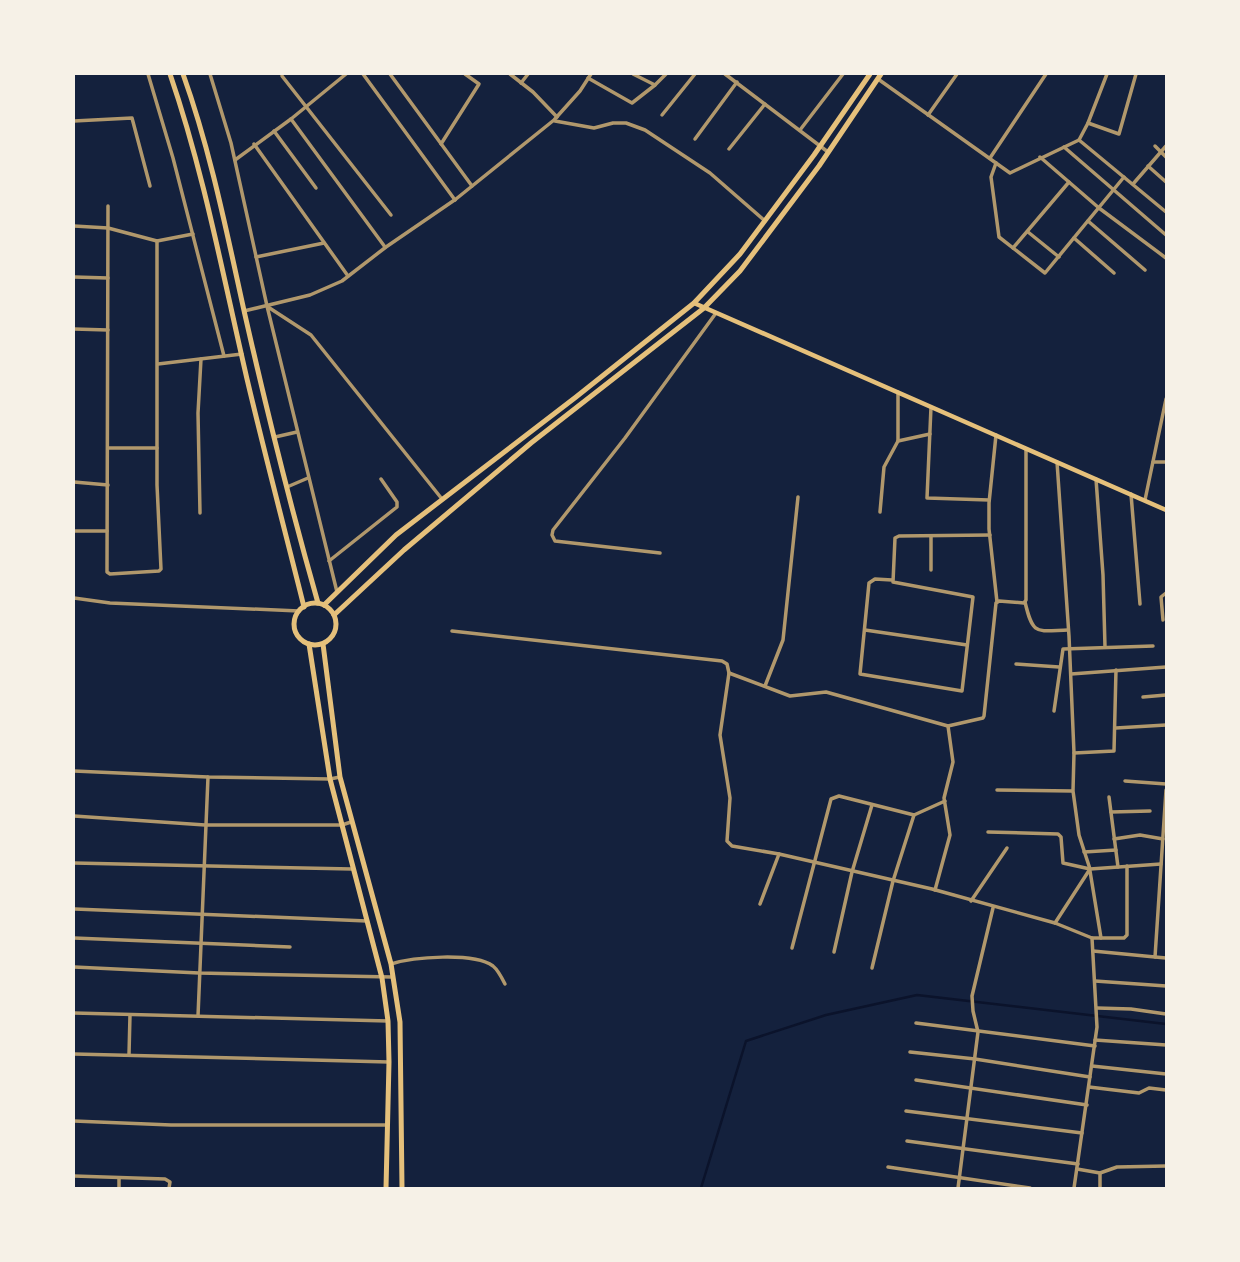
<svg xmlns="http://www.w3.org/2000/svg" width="1240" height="1262" font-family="'Source Sans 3',sans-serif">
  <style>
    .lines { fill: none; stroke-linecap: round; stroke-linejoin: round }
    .stream { stroke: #0b132b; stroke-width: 2.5 }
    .minor { stroke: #b1986c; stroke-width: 3.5 }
    .secondary { stroke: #e5c07b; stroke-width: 4.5 }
    .primary { stroke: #e5c07b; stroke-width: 5 }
    .trunk { stroke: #e5c07b; stroke-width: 5 }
  </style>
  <rect width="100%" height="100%" fill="#14213d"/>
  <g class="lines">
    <path class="stream" d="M701,1188L746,1041L826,1015L917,995L1166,1024"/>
    <g class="minor">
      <path d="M148,74L173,158L224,356"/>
      <path d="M210,74L231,143L267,306L337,592"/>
      <path d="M363,74L455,200"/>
      <path d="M390,74L472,186"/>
      <path d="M510,74L533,92L557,117"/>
      <path d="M633,74L655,85"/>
      <path d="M725,74L828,152"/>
      <path d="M282,76L391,215"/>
      <path d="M588,78L632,103L655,85L666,74"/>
      <path d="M878,79L1010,173L1079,140L1166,212"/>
      <path d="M521,83L528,74"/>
      <path d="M662,115L695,74"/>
      <path d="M928,115L957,74"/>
      <path d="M291,119L385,247"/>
      <path d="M74,121L132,118L150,186"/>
      <path d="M555,121L594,128L613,123H626L645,130L710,173L765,221"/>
      <path d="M1088,123L1107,74"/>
      <path d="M800,130L843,74"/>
      <path d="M274,131L316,188"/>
      <path d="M695,139L737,82"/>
      <path d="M1079,140L1088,123L1119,134L1136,74"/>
      <path d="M254,144L348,276"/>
      <path d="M441,144L479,84L465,74"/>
      <path d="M1155,146L1166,157"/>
      <path d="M1064,147L1166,235"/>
      <path d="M729,149L765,104"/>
      <path d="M1040,157L1099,208L1166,258"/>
      <path d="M990,158L1046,74"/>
      <path d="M235,160L291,119L346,74"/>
      <path d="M996,163L991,177L999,237L1045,273L1124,177"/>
      <path d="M1148,166L1166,182"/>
      <path d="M1133,184L1166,146"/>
      <path d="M108,206L107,572L110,574L159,571L161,569L157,485V241"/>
      <path d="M1088,221L1145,270"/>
      <path d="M74,226L108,228L157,241L193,234"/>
      <path d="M1028,232L1059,257"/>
      <path d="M1074,238L1114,273"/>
      <path d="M1013,248L1069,182"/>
      <path d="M256,257L324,243"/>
      <path d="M74,277L108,278"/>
      <path d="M268,307L311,335L442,499"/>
      <path d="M244,311L310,295L342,281L386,247L456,199L554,120L580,91L591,74"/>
      <path d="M74,329L108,330"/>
      <path d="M158,364L242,354"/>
      <path d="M931,407L927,498L989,500"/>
      <path d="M996,435L989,503V529L997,602"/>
      <path d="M275,437L297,432"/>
      <path d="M898,441L930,434"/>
      <path d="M108,448H157"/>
      <path d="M1153,462H1166"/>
      <path d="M1096,479L1103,575L1105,647"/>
      <path d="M74,482L108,485"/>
      <path d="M287,487L308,478"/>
      <path d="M1131,494L1140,604"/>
      <path d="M1145,500L1166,399"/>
      <path d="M880,512L884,467L898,441V392"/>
      <path d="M200,513L198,413L201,359"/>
      <path d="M74,531H107"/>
      <path d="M931,537V570"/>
      <path d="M660,553L555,541L552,535L553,530L625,438L716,313"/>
      <path d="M329,561L397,507V502L381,479"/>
      <path d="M892,580L875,579L869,583L860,674L962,691L973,597L893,582L895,538L899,536L990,535"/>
      <path d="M74,598L110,603L299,611"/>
      <path d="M1025,602C1033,636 1036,631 1068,630"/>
      <path d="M1163,620L1161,597L1166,593"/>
      <path d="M865,630L967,645"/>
      <path d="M452,631L722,661L727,664L729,673L720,735L730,798L727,841L732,846L779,854"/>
      <path d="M1016,664L1059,667"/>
      <path d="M729,673L790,696L826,692L948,726L953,762L944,798L950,835L935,890"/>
      <path d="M1071,674L1166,667"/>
      <path d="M765,686L783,640L798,497"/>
      <path d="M1143,697L1166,695"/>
      <path d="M1054,711L1063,649L1153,646"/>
      <path d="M948,726L983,718L984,716L996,603L999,601L1024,603L1026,600V450"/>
      <path d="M1116,728L1166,725"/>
      <path d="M1074,753L1114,751L1116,670"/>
      <path d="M74,771L208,777L330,779L340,777"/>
      <path d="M1125,781L1166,784"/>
      <path d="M997,790L1072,791"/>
      <path d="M1109,797L1118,867"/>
      <path d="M1111,812L1150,811"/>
      <path d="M74,816L205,825H342L351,822"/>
      <path d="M988,832L1058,834L1061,837L1063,863L1090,869L1161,864"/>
      <path d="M1114,839L1140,835L1163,839"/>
      <path d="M1084,852L1116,850"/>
      <path d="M74,863L352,869"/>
      <path d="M1090,871L1101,938"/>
      <path d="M971,901L1007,848"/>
      <path d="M760,904L779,854L932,889L1055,923L1092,938H1124L1127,935V866"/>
      <path d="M75,909L367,921"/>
      <path d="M1055,923L1090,869L1079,835L1073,791L1074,753L1069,636L1057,462"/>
      <path d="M74,938L290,947"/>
      <path d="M792,948L831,799L839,796L914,815L945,801"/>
      <path d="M1093,951L1155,957L1166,790"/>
      <path d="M834,952L852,872L872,805"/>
      <path d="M1155,957L1166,958"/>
      <path d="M391,964C413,957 473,952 493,966C498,970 502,978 505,984"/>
      <path d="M74,967L199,973L392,977"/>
      <path d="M872,968L893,881L914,815"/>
      <path d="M1095,981L1166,986"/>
      <path d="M1097,1008L1131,1009L1166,1014"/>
      <path d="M74,1013L388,1021"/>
      <path d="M198,1016L208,777"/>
      <path d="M916,1023L1095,1046"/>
      <path d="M1095,1040L1166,1045"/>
      <path d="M910,1052L975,1059L1090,1077"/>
      <path d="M74,1054L389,1062"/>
      <path d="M129,1055L130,1015"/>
      <path d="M1092,1066L1166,1074"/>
      <path d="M916,1080L1087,1105"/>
      <path d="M1089,1087L1139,1093L1149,1088L1166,1090"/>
      <path d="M906,1111L1082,1133"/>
      <path d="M74,1121L171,1125H387"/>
      <path d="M907,1141L1078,1164"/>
      <path d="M888,1167L1030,1188"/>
      <path d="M1077,1169L1100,1173V1188"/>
      <path d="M1100,1173L1117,1167L1166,1166"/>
      <path d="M74,1176L165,1179L170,1182L169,1188"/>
      <path d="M119,1178V1188"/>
      <path d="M958,1188L978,1032L973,1011L972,996L993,908"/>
      <path d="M1074,1188L1097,1027L1092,938"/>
    </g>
    <path class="secondary" d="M694,303L1166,510"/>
    <g class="primary">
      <path d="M324,605L396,535L576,397L694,303L740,254L814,155L870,74"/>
      <path d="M334,615L404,550L531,443L704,308L740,271L819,166L881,74"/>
    </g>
    <g class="trunk">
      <path d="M170,74C204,173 223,276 247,379C265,455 285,531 304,607"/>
      <path d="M183,74C211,152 227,234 245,315C267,412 291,508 318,603"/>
      <circle cx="315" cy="624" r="21"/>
      <path d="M309,644L330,779L382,978L388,1021L389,1062L386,1188"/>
      <path d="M323,644L340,777L391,964L400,1022L402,1188"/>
    </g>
  </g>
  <rect width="1240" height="1262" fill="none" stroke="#f6f1e7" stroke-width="150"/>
</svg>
